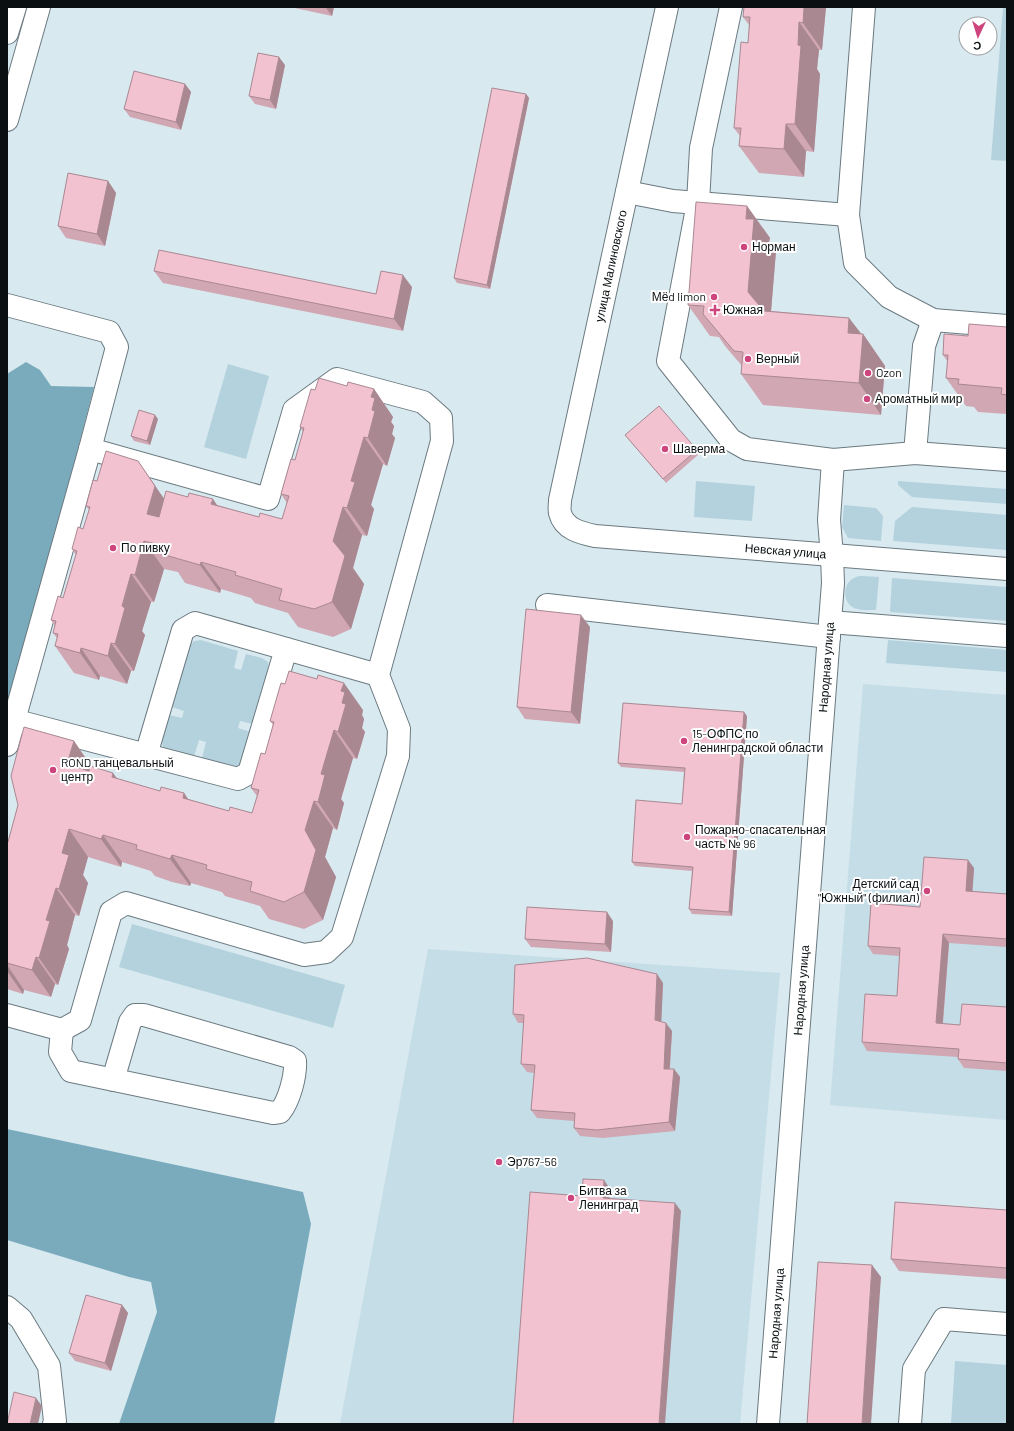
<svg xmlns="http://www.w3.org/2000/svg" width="1014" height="1431" font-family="Barlow,sans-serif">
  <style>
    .built { fill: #c4dde7 }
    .green { fill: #b4d2dd }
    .forest { fill: #7aabbd }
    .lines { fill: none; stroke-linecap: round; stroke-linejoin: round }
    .minor-casing { stroke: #6b7a80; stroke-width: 24 }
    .major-casing { stroke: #6b7a80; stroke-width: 24 }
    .minor { stroke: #fff; stroke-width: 22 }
    .major { stroke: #fff; stroke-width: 22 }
    .wall { fill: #d0a7b3 }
    .shaded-wall { fill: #a98892 }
    .building { fill: #f2c2d0; stroke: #a98892 }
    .poi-dot { fill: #ce447d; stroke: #fff; stroke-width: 1.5 }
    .labels { text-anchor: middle; stroke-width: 4; stroke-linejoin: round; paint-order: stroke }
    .poi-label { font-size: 12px; fill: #0a1012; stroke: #fff; text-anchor: start }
    .street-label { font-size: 12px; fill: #0a1012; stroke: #fff }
  </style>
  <rect width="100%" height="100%" fill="#d8e9f0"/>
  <g class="built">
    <path d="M863,684L1007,695V1120L830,1105Z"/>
    <path d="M428,949L780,973L740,1424H340Z"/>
  </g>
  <g class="green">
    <path d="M1003,7H1007V161L991,160Z"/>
    <path d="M228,364L269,376L246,459L204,447Z"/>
    <path d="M696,481L755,486L752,521L694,517Z"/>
    <path d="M898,481L1007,489V504L912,497L898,485Z"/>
    <path d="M844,505L876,508L883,516L881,541L848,538L842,527Z"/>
    <path d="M912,507L1007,515V550L893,541L895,521Z"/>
    <path d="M863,576L879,577L876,610C868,610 857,611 851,606C842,598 844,583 854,578C857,576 860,576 863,576Z"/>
    <path d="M892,578L1007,587V621L890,612Z"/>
    <path d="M201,640L238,651L234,668L241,670L246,654L262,658L268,662L269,670L253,724L240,721L238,728L251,732L242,763L237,769L201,762L206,742L199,740L193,760L163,748L162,740L169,715L182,718L184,711L172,707L189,647L194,641Z"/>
    <path d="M888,640L1007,650V672L886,663Z"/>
    <path d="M132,924L345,985L333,1028L119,967Z"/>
    <path d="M955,1361L1007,1365L1006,1424H951Z"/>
  </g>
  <g class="forest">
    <path d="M26,362L40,370L51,386L94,387L7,721V374Z"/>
    <path d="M7,1129L303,1192L311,1224L274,1424H119L157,1312L151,1282L129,1277L7,1240Z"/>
  </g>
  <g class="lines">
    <g class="minor-casing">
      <g id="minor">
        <path id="s1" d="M667,7L560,500C560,504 559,509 560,513C564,529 581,533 595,536L1007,569"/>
        <path d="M731,7L701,148L698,203L668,361L731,440L747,449L833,460L915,453L1007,460"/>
        <path d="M864,7L848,215L855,263L889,297L933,320L1007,326"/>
        <path d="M7,33L15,7"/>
        <path d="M627,192L673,201L848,215"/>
        <path d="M7,305L109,332L117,347L90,449L7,745"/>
        <path d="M915,453L924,346L933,320"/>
        <path d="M547,605L829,637"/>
        <path d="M830,622L1007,636"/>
        <path d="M13,720L238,779L249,773L286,649"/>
        <path d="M146,755L183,630L195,623L378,675"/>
        <path d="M7,1015L62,1030L80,1020L111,912L126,903L304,955L326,952L342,937L398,756L399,729L378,675L442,441L441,418L423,402L337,379L294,410L268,499L90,449"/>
        <path d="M62,1030L60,1052L71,1071L273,1113L280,1112C289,1101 296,1076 295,1061L289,1057L144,1015H135L130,1022L113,1080"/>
        <path d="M7,1307L21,1319L49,1366L55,1421L54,1424"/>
        <path id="s2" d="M768,1424L833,583L832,556L829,520L833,460"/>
        <path d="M910,1424L914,1369L944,1319L1007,1324"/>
      </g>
    </g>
    <g class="major-casing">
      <path id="major" d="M7,120L39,7"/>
    </g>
    <use href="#minor" class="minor"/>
    <use href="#major" class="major"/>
  </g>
  <g class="wall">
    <path d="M290,7H334L332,16Z"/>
    <path d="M826,7L822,50H819L817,69L820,74L814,152L806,151L804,177L759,173L739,146L740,136L734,128L748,43L749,25L743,17Z"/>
    <path d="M285,65L276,109L255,104L249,96Z"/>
    <path d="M185,84L191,92L181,130L130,117L124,109Z"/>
    <path d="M526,94L529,98L490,289L457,283L454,278Z"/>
    <path d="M108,181L116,193L105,246L66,238L58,226Z"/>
    <path d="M747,206L770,238L769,242L776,251L771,311L849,318L861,334H863L885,366L881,415L763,405L741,374L742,366L725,346L719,337L710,336L688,305Z"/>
    <path d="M154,271L376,294L412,287L403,331L163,283Z"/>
    <path d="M1007,327V414L978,412L974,407L966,406L946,378L948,362L943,355L968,336Z"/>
    <path d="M347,386L374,389L393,417L391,422L394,426L392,434L395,438L387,466L383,464L371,505L374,509L367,536L362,535L353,568L364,584L351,629L333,637L298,627L288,613L255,603L251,598L221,589L220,593L185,583L178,572L164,569L154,602H151L142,631L145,635L134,671H131L127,684L100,676L99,680L74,673L55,646L57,638L53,633L55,626L51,620L63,598L76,555L72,549L83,529L89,510L86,506L164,499L217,505L259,517L282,519L287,503L281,494L295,460L303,432L300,427L315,390Z"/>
    <path d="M158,419L150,445L134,441L131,436Z"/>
    <path d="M625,435L697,450L699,454L666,483Z"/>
    <path d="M590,627L580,724L525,719L517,707Z"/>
    <path d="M363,710L362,715L364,719L362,728L365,732L357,759L353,758L341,799L344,803L337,830L333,828L325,857L336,877L323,920L304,929L269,919L260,906L225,896L222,892L191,883L190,886L172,882L155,876L151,871L122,862L121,867L88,857L83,875L88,883L79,916L75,915L67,945L69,949L58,985L55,984L51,997L24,990L23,994L7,989V842H8L18,805L74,741L91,766L117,779L160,791L184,793L188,799L229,811L252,813L257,796L251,788L265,754L273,725L270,721Z"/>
    <path d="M747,716L732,916L692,914L689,909L692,871L635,866L632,862L682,804L684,772L621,767L618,763Z"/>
    <path d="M968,860L974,868L972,891L1007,894V947L949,943L943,1024L960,1025L1007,1007V1071L964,1068L958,1059V1057L867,1051L862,1042L897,996L900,956L873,954L868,946L920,907Z"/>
    <path d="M613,921L611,952L531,947L525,939Z"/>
    <path d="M663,983L661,1022L672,1031L670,1069H674L680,1077L675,1131L603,1138L580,1136L574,1128V1121L537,1118L531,1110L534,1073L527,1072L521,1064L524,1023H518L513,1014Z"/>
    <path d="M1007,1210V1279L899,1271L891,1259Z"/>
    <path d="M122,1305L128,1313L111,1371L75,1361L69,1353Z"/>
  </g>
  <g class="shaded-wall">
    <path d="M327,7H334L332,16L326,8Z"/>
    <path d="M804,7H826L822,50L803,23Z"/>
    <path d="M799,22L819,50L817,69L820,74L814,152L795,124L798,45Z"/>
    <path d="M279,57L285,65L276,109L270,100Z"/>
    <path d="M185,84L191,92L181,130L176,122Z"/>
    <path d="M526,94L529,98L490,289L487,285Z"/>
    <path d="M786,124L806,151L804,177L784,149Z"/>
    <path d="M108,181L116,193L105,246L97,234Z"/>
    <path d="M747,206L770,238L769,242L776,251L770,324L748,292L746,219Z"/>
    <path d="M403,275L412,287L403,331L394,319Z"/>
    <path d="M849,318L863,336V334L885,366L881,415L859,383L848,333Z"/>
    <path d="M374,389L393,417L391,422L394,426L392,434L395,438L387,466L368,438L371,397Z"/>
    <path d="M155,415L158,419L150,445L147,441Z"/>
    <path d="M364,437L383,464L371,505L374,509L367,536L347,508L351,481Z"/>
    <path d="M138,461L174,513L166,541L147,514Z"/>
    <path d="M213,499L232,527L211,504Z"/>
    <path d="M343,507L362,535L353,568L364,584L351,629L332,602L333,541Z"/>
    <path d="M144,541L164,569L154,602L135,575Z"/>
    <path d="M201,562L221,589L220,593L200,565Z"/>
    <path d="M131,574L151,602L142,631L145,635L134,671L115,644L122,606Z"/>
    <path d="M581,615L590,627L580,724L571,712Z"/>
    <path d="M111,643L131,671L127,684L108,656Z"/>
    <path d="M81,648L100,676L99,680L80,653Z"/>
    <path d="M344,683L363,710L362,715L364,719L362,728L365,732L357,759L338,732L342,703L341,691Z"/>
    <path d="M744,712L747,716L732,916L729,912Z"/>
    <path d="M334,730L353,758L341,799L344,803L337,830L318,802L321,774Z"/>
    <path d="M74,741L93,769L87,792L67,764Z"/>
    <path d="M113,773L133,800L112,777Z"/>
    <path d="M184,793L203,821L183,798Z"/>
    <path d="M314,801L333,828L325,857L336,877L323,920L304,892L305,830Z"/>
    <path d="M69,829L88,857L83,875L88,883L79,916L59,889L62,853Z"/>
    <path d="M103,835L122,862L121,867L101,839Z"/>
    <path d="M172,855L191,883L190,886L170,859Z"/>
    <path d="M968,860L974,868L972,899L966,891Z"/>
    <path d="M56,888L75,915L67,945L69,949L58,985L39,958L46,920Z"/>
    <path d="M607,912L613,921L611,952L605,944Z"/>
    <path d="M943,934L949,943L942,1031L936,1023Z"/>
    <path d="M36,957L55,984L51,997L32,970Z"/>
    <path d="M7,965L24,990L23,994L7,971Z"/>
    <path d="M657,974L663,983L661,1029L655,1020Z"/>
    <path d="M666,1023L672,1031L669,1077L664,1069Z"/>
    <path d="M674,1069L680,1077L675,1131L669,1122Z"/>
    <path d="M604,1180L610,1189L609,1206L603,1198Z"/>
    <path d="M675,1203L681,1211L665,1424H659Z"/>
    <path d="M872,1265L881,1277L871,1424H862Z"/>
    <path d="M122,1305L128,1313L111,1371L105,1363Z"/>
    <path d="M36,1398L42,1406L38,1424H30Z"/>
  </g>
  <g class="building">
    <path d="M744,7H804L803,23L799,22L798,45L801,46L795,124H786L784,149L739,146L741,128H734L741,42L748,43L750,17H743Z"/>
    <path d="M258,53L279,57L270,100L249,96Z"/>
    <path d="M134,71L185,84L176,122L124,109Z"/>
    <path d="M492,88L526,94L487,285L454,278Z"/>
    <path d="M68,173L108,181L97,234L58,226Z"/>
    <path d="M696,202L747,206L746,219H754L748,292L764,311L849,318L848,333L863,334L859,383L741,374L743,352L734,351L703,314L704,306L688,305Z"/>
    <path d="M159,250L376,294L381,271L403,275L394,319L154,271Z"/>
    <path d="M969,324L1007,327V395L1001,394L1002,388L958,384L959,379L946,378L948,355H943L944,334L968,336Z"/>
    <path d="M319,378L347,386L348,382L374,389L371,397L375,398L372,410L375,411L368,438L364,437L351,481L355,482L347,508L343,507L333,541L345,556L332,602L314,609L279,600L282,589L235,575L236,572L201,562L200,565L165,555L168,547L144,541L135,575L131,574L122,606L125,608L115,644L111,643L108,656L81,648L80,653L55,646L58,634L53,633L56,621L51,620L58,596L63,598L77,551L72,549L78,527L83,529L90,507L86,506L93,480L97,481L106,451L138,461L155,486L147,514L159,517L166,491L188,497L189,493L213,499L211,504L259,517L260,513L282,519L289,496L281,494L291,459L295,460L304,428L300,427L311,389L315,390Z"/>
    <path d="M659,406L697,450L663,479L625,435Z"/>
    <path d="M139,410L155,415L147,441L131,436Z"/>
    <path d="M526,609L581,615L571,712L517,707Z"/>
    <path d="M289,671L317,679L318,675L344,683L341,691L345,692L342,703L346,704L338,732L334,730L321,774L325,775L318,802L314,801L305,830L316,850L304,892L284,902L250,891L252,882L206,869L207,865L172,855L170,859L136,849L137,845L103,835L101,839L69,829L62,853L69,855L59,889L56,888L46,920L50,921L39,958L36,957L32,970L7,963V842H8L18,805L11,776L24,727L74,741L67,764L89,771L90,766L113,773L112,777L160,791L161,787L184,793L183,798L229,811L230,807L252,813L259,790L251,788L261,753L265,754L274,722L270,721L281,683L285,684Z"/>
    <path d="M623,703L744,712L729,912L689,909L693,867L632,862L636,800L682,804L685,768L618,763Z"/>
    <path d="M924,857L968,860L966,891L1007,894V939L943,934L936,1023L960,1025L962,1004L1007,1007V1063L958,1059L959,1049L862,1042L865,994L897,996L900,948L868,946L871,903L920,907Z"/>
    <path d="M527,907L607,912L605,944L525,939Z"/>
    <path d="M587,958L657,974L655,1020L666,1023L664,1069H674L669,1122L597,1130L574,1128L575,1113L531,1110L535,1065L521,1064L524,1015L513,1014L515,965Z"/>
    <path d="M583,1179L604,1180L603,1198L675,1203L659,1424H513L530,1192L582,1196Z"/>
    <path d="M895,1202L1007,1210V1268L891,1259Z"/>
    <path d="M818,1262L872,1265L862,1424H807Z"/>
    <path d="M86,1295L122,1305L105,1363L69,1353Z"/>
    <path d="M14,1392L36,1398L30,1424H7Z"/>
  </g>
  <g class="poi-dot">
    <circle cx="744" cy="247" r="4"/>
    <circle cx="714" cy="297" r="4"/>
    <path d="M713 304h4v4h4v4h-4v4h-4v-4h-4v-4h4z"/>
    <circle cx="748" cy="359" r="4"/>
    <circle cx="868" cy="373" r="4"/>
    <circle cx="867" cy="399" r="4"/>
    <circle cx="665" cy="449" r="4"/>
    <circle cx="113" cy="548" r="4"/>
    <circle cx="684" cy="741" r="4"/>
    <circle cx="53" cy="770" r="4"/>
    <circle cx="687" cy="837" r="4"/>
    <circle cx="927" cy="891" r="4"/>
    <circle cx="499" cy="1162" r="4"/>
    <circle cx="571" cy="1198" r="4"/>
  </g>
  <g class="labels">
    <g class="poi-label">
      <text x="752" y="251">Норман</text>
      <text x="706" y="301" text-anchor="end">Мёd limon</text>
      <text x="723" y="314">Южная</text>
      <text x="756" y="363">Верный</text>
      <text x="876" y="377">Ozon</text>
      <text x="875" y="403">Ароматный мир</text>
      <text x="673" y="453">Шаверма</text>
      <text x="121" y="552">По пивку</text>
      <text x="692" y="738">15-ОФПС по<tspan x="692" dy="14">Ленинградской области</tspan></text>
      <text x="61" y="767">ROND танцевальный<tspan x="61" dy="14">центр</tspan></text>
      <text x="695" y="834">Пожарно-спасательная<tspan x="695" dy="14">часть № 96</tspan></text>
      <text x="919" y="888" text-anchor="end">Детский сад<tspan x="919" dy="14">"Южный" (филиал)</tspan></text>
      <text x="507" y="1166">Эр767-56</text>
      <text x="579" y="1195">Битва за<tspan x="579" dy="14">Ленинград</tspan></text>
    </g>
    <g class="street-label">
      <text transform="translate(611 266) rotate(-78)" y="4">улица Малиновского</text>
      <text dy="4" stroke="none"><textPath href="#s1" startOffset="753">Невская улица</textPath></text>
      <text dy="4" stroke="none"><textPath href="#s2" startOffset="759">Народная улица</textPath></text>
      <text dy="4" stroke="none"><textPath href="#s2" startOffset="435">Народная улица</textPath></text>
      <text dy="4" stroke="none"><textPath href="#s2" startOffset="111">Народная улица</textPath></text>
    </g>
  </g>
  <rect width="1014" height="1431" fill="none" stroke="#0a1012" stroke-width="16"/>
  <g transform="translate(978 36) rotate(184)"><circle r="19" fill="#ffffff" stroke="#9d9fa0"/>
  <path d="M0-3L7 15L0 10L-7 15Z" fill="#ce447d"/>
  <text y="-6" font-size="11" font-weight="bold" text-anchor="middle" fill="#0a1012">С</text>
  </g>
</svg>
